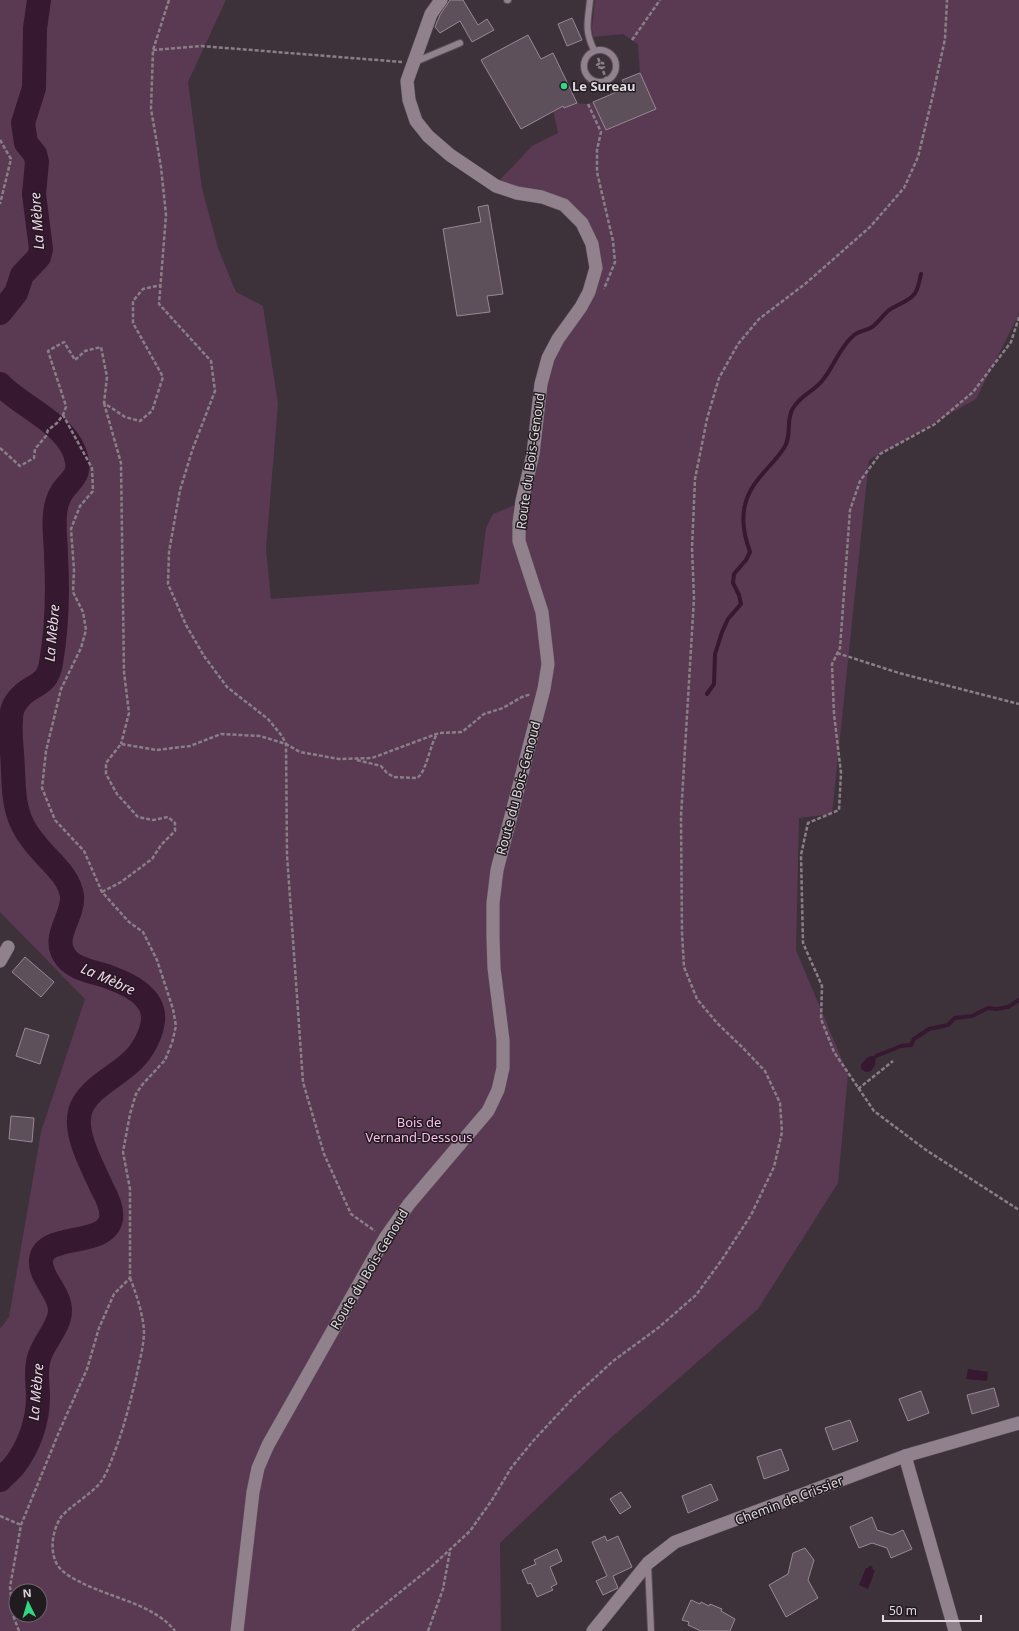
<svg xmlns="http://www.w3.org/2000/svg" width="1019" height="1631" font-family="'Noto Sans',sans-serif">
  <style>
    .green { fill: #5a3953; fill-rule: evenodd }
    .water { fill: #371831 }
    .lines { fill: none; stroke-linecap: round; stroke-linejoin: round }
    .stream { stroke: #371831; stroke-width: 4 }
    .river { stroke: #371831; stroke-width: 24 }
    .building { fill: #5d505a; stroke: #988994 }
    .service-casing { stroke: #594e56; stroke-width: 8 }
    .minor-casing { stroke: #594e56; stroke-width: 14 }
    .path { stroke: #897f87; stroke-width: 2.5; stroke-dasharray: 4 2; stroke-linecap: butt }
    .service { stroke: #90818c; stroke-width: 6 }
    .minor { stroke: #90818c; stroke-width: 13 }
    .poi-dot { fill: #30d883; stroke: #201b1f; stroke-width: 1.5 }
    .labels { text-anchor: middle; stroke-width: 3; stroke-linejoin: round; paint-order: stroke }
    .poi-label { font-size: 13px; font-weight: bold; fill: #e0d8de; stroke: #201b1f; text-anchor: start }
    .street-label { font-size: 13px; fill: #e0d8de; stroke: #201b1f }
    .park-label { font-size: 13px; fill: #fcbeed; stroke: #201b1f }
    .water-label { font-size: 14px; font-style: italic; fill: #f9d4f0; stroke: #201b1f }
  </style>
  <rect width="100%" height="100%" fill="#3d313a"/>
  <path class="green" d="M0,0H226L188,82L202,188L218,248L236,292L263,306L278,404L266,549L271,599L479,584L486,528L493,514L527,500L546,385L553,360L562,342L594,294L586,220L524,189L499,181L532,146L558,133L553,110L563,106L564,108L577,103L588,104L593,102L606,130L656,109L640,73L638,44L623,34L593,37L592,28L595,0H1019V314L976,399L869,460L832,814L799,818L796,950L848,1074L838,1183L758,1309L614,1435L500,1543L501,1631H0V1329L9,1317L41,1132L85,999L0,912ZM16,1591H40V1615H16Z"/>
  <g class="water">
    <path d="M871,1056H876L875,1065L871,1071L866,1072L861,1069V1064L867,1058Z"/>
    <path d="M968,1369L988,1372L987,1381L966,1379Z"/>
    <path d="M869,1566H872L873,1570H875L868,1589L859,1585L866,1568H868Z"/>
  </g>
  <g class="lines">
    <g class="stream">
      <path d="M707,694L714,684L715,654L722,632L728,619L741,604L739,595L733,583L734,574L746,560L750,552C745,538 741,520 745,505C751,480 771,468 784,448C792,436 786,422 792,410C799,396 813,392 822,381C834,367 839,348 853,336C858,331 866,331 872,327C878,323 883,315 889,310C892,308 896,306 900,304C917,296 917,292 921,274"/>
      <path d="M876,1056L901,1046L911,1045L914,1039L929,1029L948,1025L955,1018L972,1016L988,1008L996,1009L1008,1007L1019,1000"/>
    </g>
    <g class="river">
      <path d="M0,313L16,293L22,275L39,257L41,249L34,194L37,162L35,154L26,143L23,123L34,88L35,28L39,0"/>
      <path d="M0,384C21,406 62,422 74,451C86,482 63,479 57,503C52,521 56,539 56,557C58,592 57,628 51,663C47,689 29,683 17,701C13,706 11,713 11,720C10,730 11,742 12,753C14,775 12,798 20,819C24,829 31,839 38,847C50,862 69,875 72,896C74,918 49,938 67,959C76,970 96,972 109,977C128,984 155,996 153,1020C152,1034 142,1052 132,1061C117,1076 85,1090 80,1112C74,1135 93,1167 102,1188C107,1197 113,1209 111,1219C105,1248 44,1232 41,1260C39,1276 59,1292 60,1309C61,1326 43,1342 39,1358C35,1371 38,1384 38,1397C38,1421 29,1447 14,1466C10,1471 4,1475 0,1480"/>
    </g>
  </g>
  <g class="building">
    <path d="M450,0H463L478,25L487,19L494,30L472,42L460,21L440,33L435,27L440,15Z"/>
    <path d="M572,18L582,40L567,46L558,24Z"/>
    <path d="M528,35L541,59L553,53L577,103L564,108L563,106L521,129L481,60Z"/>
    <path d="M640,73L656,109L606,130L593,102L626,88L622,80Z"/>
    <path d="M488,205L503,294L487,296L490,312L457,316L443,229L481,222L478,207Z"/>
    <path d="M25,957L54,982L41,997L12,972Z"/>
    <path d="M25,1028L49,1035L40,1064L16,1056Z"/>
    <path d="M11,1116L34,1118L32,1142L9,1139Z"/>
    <path d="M994,1388L999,1406L972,1414L967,1395Z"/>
    <path d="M921,1391L929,1413L908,1421L899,1399Z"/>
    <path d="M850,1420L858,1441L833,1450L825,1428Z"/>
    <path d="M781,1449L789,1470L764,1479L757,1457Z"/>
    <path d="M711,1484L718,1500L688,1513L682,1496Z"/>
    <path d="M621,1492L631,1507L620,1514L610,1499Z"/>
    <path d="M872,1517L877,1530L892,1535L903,1530L912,1549L891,1558L887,1548L872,1543L859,1548L850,1527Z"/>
    <path d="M605,1536L607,1541L618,1536L632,1567L613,1576L618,1588L603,1595L596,1581L607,1576L592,1542Z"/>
    <path d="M805,1548L814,1560L808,1580L818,1598L786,1617L769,1585L788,1574L793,1553Z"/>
    <path d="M557,1549L562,1561L550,1567L557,1584L551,1587L553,1590L537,1597L531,1583L528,1584L522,1570L536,1564L534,1560Z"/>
    <path d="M691,1600L700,1604L701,1602L709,1606L710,1604L722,1609L721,1611L735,1619L730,1631H701L688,1625L689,1622L682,1620Z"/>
  </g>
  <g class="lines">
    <g class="service-casing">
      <g id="service">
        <path d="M507,0H508"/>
        <path d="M590,0C588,21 584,30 594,50"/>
        <circle cx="600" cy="66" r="16"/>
        <path d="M415,62L460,43"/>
        <path d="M648,1565L651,1631"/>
      </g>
    </g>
    <g class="minor-casing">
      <g id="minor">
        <path d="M0,961L8,947"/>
        <path d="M905,1456L955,1631"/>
        <path d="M237,1631L253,1492L258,1468L268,1445L385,1238L409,1204L488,1111L498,1090L503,1068V1040L494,968L493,937V903L497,870L544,689L548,664L542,612L519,541V523L522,501L533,454L541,384L548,358L558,339L581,307L589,292L596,268L592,244L582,223L564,205L542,197L517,193L496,186L450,155L428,136L416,121L409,100L407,81L431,14L441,0"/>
        <path d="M593,1631L648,1563L675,1542L905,1456L1019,1423"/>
      </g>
    </g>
    <g class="path">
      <path d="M169,0L153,50L151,109L161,167L166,215L159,304L211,361L215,391L193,448L180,490L169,552L168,584L186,625L204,656L227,687L268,719L282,736L286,744L287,855L303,1082L324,1154L351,1214L375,1231"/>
      <path d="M632,40L660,0"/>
      <path d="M153,50L201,46L402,62"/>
      <path d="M598,58L600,63H603L604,67L602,68L607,81"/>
      <path d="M600,63L597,65L598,67L602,68"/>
      <path d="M588,104L601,132L597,150V172L613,241L615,262L604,289"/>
      <path d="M0,140L11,159L0,204"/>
      <path d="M1019,317L1011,342L973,392L935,424L880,454L860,481L850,510L840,648L832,664L834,714L841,773L839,810L808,823L801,855L803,943L822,986L821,1019L834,1052L874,1111L926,1150L1019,1210"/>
      <path d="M104,403L121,463L124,672L129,713L121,744"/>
      <path d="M0,448L20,466L34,458L35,449L46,436L48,430L57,423L63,415L66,407L65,403L48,351L64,342L75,360L85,351L101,347L107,377L104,403L125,417L140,421L152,411L163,377L133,323V301L143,289L161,285"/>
      <path d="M837,653L899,673L1019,704"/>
      <path d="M357,760L381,766L387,773L394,777L417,778C426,773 430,745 437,734"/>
      <path d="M102,892L121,882L152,859L161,845L175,831V823L168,817L153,820L138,817L117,794L106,774V763L121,744L157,750L190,746L221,734L260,736L286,744L300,752L339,759L372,758L439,733L462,732L484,714L503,708L522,697L531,694"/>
      <path d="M858,1089L893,1061"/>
      <path d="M130,1278C136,1293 143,1314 144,1331C144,1346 139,1363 136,1378C130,1403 124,1427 115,1451C111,1461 107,1474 100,1483C90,1495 69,1507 61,1517C52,1531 49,1552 58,1566C64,1574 74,1579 82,1583C112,1598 155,1605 175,1631"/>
      <path d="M0,1516L21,1525"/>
      <path d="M19,1631L13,1615L10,1587L21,1525L59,1432L87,1369L99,1328L114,1294L130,1278V1189L123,1152L130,1114L136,1094L142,1085L165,1060L172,1043L176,1026L173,1009L157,960L143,932L129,922L102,892L84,851L55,820L42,788L46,751L61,689L81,648L86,630L83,612L73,592L74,570L71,529L80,506L93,491L92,468L63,415"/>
      <path d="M352,1631L430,1568L470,1531L492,1500L511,1468L533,1441L573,1398L613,1361L658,1328L696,1295L721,1261L751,1215L774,1167L782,1132L780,1103L765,1071L742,1047L717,1023L697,999L684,967L682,933L681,816L694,598L692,548L695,479L707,419L719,378L738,344L759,319L805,284L870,227L904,188L918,157L932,99L945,39L947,0"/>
      <path d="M428,1631L443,1589L450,1551"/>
    </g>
    <use href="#service" class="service"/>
    <use href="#minor" class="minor"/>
  </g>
  <circle class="poi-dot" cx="564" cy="86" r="4"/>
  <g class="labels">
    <g class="poi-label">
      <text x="572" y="91">Le Sureau</text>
    </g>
    <g class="street-label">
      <text transform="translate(530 461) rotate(-82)" y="5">Route du Bois-Genoud</text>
      <text transform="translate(518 788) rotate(-75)" y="5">Route du Bois-Genoud</text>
      <text transform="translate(369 1269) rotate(-59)" y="5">Route du Bois-Genoud</text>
      <text transform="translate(789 1500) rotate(-21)" y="5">Chemin de Crissier</text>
    </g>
    <g class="park-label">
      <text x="419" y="1127">Bois de<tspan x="419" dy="15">Vernand-Dessous</tspan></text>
    </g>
    <g class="water-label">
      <text transform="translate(37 221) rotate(-94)" y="5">La Mèbre</text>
      <text transform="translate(52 633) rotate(-85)" y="5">La Mèbre</text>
      <text transform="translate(108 979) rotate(24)" y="5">La Mèbre</text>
      <text transform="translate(36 1392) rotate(-85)" y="5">La Mèbre</text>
    </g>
  </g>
  <g transform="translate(28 1603) rotate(355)"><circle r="19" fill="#201b1f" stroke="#6d676b"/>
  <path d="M0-3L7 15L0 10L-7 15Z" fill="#30d883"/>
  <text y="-6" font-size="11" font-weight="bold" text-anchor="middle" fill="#e0d8de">N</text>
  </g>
  <path d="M883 1615v6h98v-6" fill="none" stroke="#e0d8de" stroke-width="2"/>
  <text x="889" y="1615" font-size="12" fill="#e0d8de" stroke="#201b1f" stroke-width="3" paint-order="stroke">50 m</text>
</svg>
